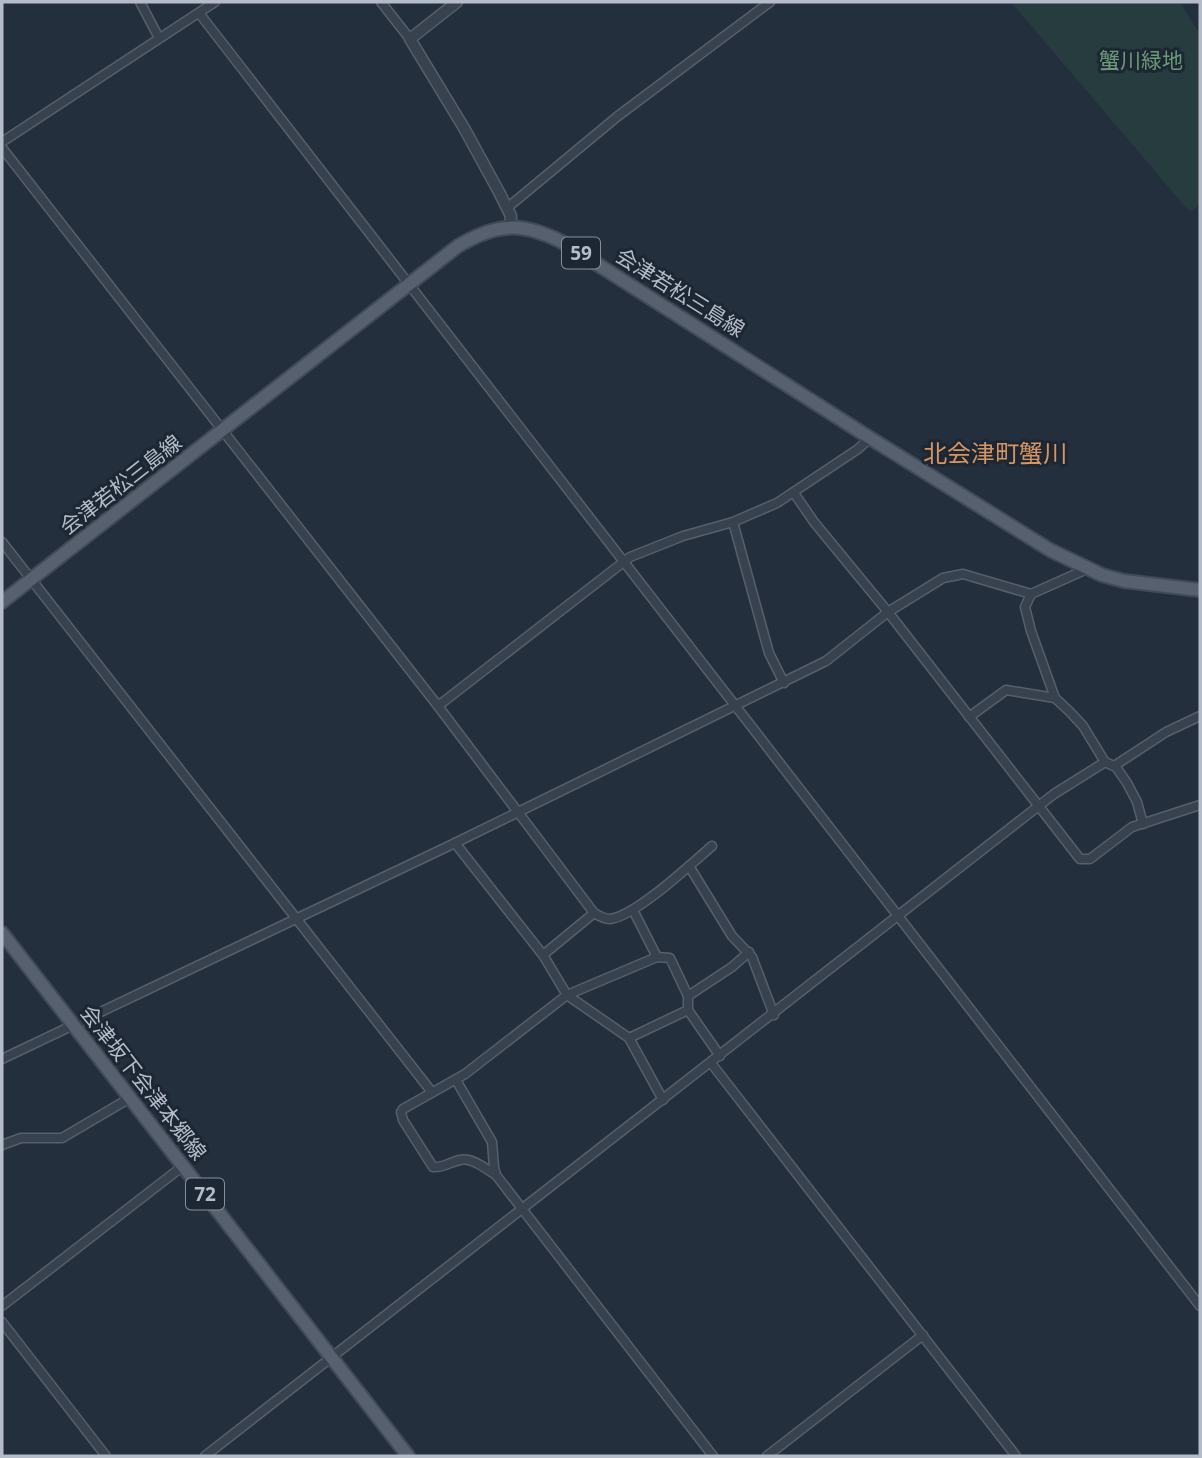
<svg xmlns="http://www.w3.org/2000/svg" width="1202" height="1458" font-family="'Open Sans','Noto Sans JP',sans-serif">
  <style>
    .green { fill: #263c3f }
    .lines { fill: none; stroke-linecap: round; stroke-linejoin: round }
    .minor-casing { stroke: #565f6c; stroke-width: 11 }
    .tertiary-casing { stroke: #565f6c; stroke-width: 13 }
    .primary-casing { stroke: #414a57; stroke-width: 16 }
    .minor { stroke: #38414e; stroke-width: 8 }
    .tertiary { stroke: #38414e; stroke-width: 10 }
    .primary { stroke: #56606e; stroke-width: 12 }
    .labels { text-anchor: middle; stroke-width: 6; stroke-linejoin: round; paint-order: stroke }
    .shield { fill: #1d2633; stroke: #878f9c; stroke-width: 2 }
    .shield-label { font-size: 19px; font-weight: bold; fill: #b4bcc9 }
    .park-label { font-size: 21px; fill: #6b9a76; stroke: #1d2633 }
    .street-label { font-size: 21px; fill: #b4bcc9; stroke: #1d2633 }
    .quarter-label { font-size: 24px; fill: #d59563; stroke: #1d2633 }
  </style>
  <rect width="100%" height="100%" fill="#242f3e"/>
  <path class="green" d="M1011,2H1180L1200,34V204L1193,210H1188Z"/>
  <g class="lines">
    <g class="minor-casing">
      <g id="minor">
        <path d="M140,2L159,38"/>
        <path d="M381,2L410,39"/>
        <path d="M199,13L1200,1306"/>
        <path d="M2,142L215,2"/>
        <path d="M2,148L438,706L594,913C599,916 604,919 610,919C636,916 691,864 712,846"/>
        <path d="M507,208L618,116L770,2"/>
        <path d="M794,493L814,522L888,612L1080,859H1090L1132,827L1200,805"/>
        <path d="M733,522L769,653L784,683"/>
        <path d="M2,542L431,1091"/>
        <path d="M1055,698L1031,631L1025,607L1031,594L1087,569"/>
        <path d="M438,706L630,557L683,536L733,522L777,503L858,449L870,438"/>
        <path d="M969,717L1006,690L1055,698L1069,711L1083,726L1105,762L1116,767L1127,783L1137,802L1143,824"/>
        <path d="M1114,766L1166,732L1200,716"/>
        <path d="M455,843L543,955L567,995L629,1038L663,1100"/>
        <path d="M689,866L732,936L752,957L774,1015"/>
        <path d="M633,910L657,957"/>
        <path d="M543,955L594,913"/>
        <path d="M688,996L732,967L749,952"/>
        <path d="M688,1010L720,1056"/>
        <path d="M2,1059L455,843L826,661L888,612L943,578L963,574L1031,594"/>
        <path d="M711,1063L1016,1456"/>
        <path d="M456,1080L492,1142L494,1167L496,1175L713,1456"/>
        <path d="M2,1145L21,1138H62L130,1098"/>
        <path d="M496,1175C486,1169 472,1157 460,1160C450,1162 443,1168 433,1167L403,1120L401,1112L403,1109L465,1074L567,995L657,957L670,958L688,996V1010L629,1038"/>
        <path d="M2,1306L183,1166"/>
        <path d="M2,1322L106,1456"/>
        <path d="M205,1456L1054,794L1105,762"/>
        <path d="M767,1456L923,1335"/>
      </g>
    </g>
    <g class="tertiary-casing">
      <path id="tertiary" d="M457,2L410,39L464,128L499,192L511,216L510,226"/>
    </g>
    <g class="primary-casing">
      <g id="primary">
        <path d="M2,602L458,246C498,222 523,222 564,243L870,438L1050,550L1102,575L1124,581L1200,590"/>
        <path d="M2,933L408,1456"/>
      </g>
    </g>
    <use href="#minor" class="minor"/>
    <use href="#tertiary" class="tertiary"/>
    <use href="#primary" class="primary"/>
  </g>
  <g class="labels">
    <g class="shield">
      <rect x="562" y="237.5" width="38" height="31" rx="5"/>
      <rect x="186" y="1178.5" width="38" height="31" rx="5"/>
    </g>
    <g class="shield-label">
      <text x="581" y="260">59</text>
      <text x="205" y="1201">72</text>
    </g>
    <g class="park-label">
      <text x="1141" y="68">蟹川緑地</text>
    </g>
    <g class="street-label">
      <text transform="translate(680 293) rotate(32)" y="7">会津若松三島線</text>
      <text transform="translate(121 485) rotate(-38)" y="7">会津若松三島線</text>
      <text transform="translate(143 1083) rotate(52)" y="7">会津坂下会津本郷線</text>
    </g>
    <g class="quarter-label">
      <text x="995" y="462">北会津町蟹川</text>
    </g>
  </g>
  <rect width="1202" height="1458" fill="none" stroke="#b4bcc9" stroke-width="7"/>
</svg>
